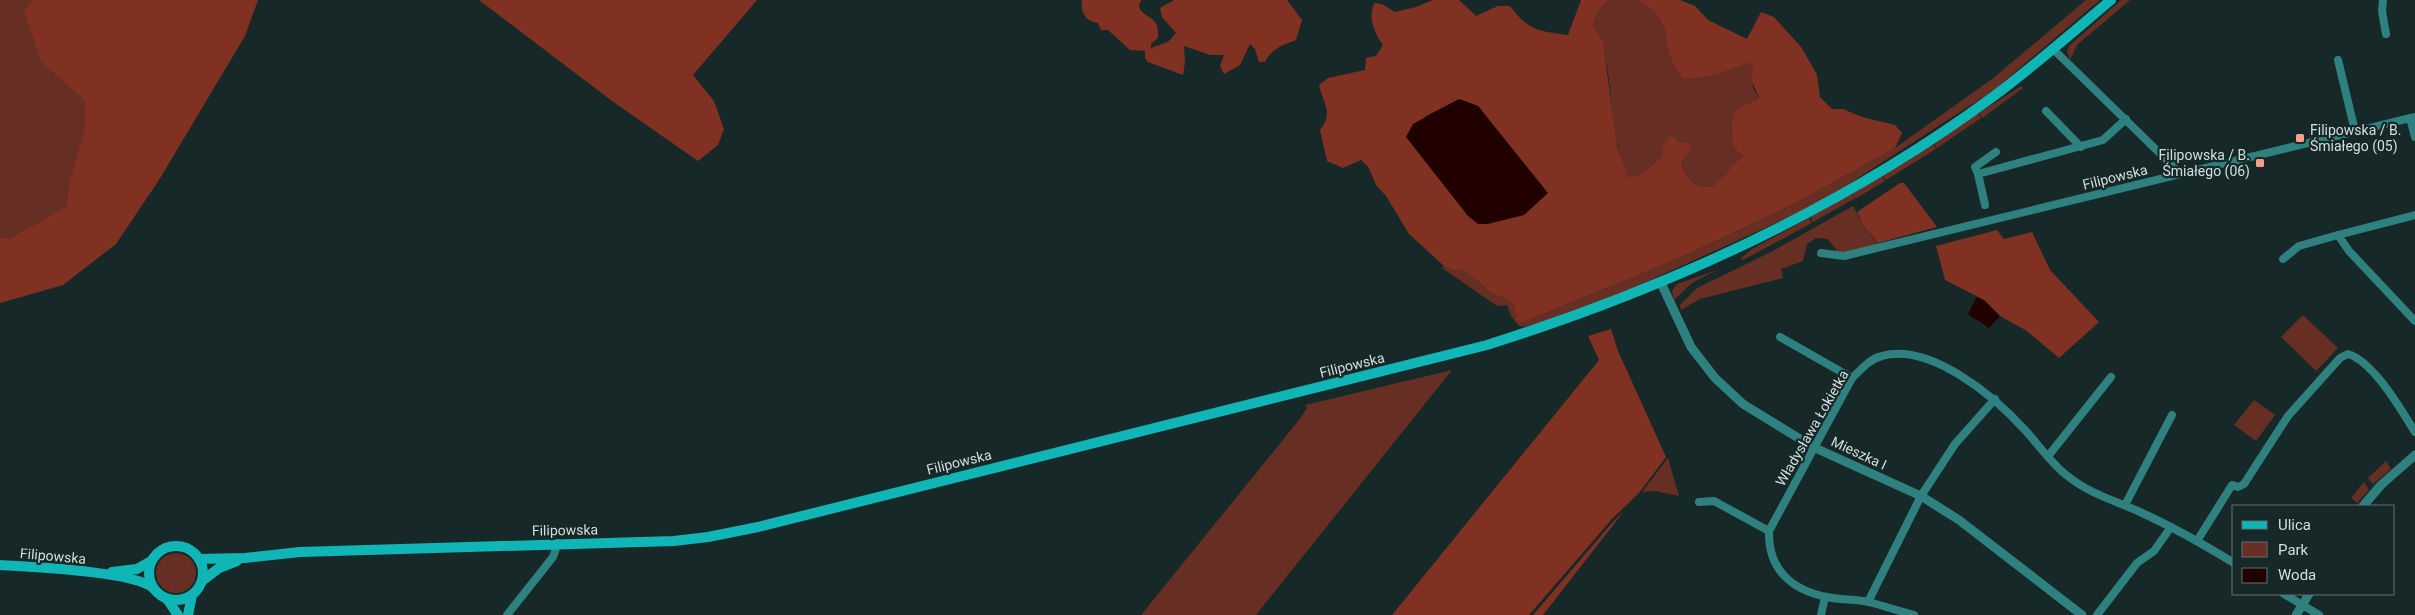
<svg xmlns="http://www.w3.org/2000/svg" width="2415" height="615" font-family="Roboto,sans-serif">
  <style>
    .green { fill: #672e23 }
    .forest { fill: #813121; fill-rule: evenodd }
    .water { fill: #210000 }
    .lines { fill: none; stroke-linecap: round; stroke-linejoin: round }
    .minor { stroke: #2f8180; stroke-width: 8 }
    .tertiary { stroke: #2f8180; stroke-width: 9 }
    .secondary { stroke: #10b6b5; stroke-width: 10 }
    .poi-dot { fill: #f49d8b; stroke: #162928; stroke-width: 2 }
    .labels { text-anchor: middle; stroke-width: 4.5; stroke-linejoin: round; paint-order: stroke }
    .poi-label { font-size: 14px; fill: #d3dede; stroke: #162928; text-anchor: start }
    .street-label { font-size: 14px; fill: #d3dede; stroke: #162928 }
  </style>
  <rect width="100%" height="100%" fill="#162928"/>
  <g class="green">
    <path d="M0,0H234L76,206L10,239L0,237Z"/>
    <path d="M1608,0H1636L1655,10L1664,27L1668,52L1674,66L1683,80L1716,75L1749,63L1753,66V88L1759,98L1748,106L1738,109L1731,130L1745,157L1731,165L1727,173L1713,186L1702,187L1692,182L1683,169L1681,162L1663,156L1641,174L1628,177C1604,130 1619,72 1593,25L1598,11Z"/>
    <path d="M2086,0H2100L1994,90L1841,189L1796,214L1611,298L1546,321L1525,327L1519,326L1511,316L1507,305L1497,306L1442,268L1444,266L1452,270L1466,271L1491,293L1508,300L1514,306L1516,318L1521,323L1670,262L1731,234L1798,202L1895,148L1992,79Z"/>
    <path d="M2121,0H2130L2077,45L2070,60L2067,52L2069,46Z"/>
    <path d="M2021,86L2023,88L1982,118L1979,113Z"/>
    <path d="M1978,113L1981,118L1937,148L1934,144Z"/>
    <path d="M1933,144L1936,149L1886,180L1883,176Z"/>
    <path d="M1882,176L1885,181L1855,199L1852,194Z"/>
    <path d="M1852,194L1854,199L1813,222L1810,217Z"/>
    <path d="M1853,206L1863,225L1878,244L1843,253L1837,251L1828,239L1816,238L1807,244L1803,261L1781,269L1783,278L1700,299L1681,310L1680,305L1697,288L1771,252Z"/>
    <path d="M1809,218L1812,223L1743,260L1740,259L1752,249Z"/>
    <path d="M1717,270L1692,283L1674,300L1672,291L1677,284Z"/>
    <path d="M2303,315L2338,348L2316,371L2281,337Z"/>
    <path d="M1452,370L1256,615H1141L1299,420L1307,408L1305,405Z"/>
    <path d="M2254,400L2275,415L2256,441L2234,425Z"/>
    <path d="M1668,458L1679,496L1656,491L1642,492Z"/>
    <path d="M2386,461L2391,469L2373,484L2368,478Z"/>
    <path d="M2364,482L2369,490L2357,503L2351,498Z"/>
    <circle cx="176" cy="573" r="20"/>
  </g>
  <g class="forest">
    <path d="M32,0H258L245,36L159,180L116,244L63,285L0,303V237L10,239L66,207L70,181L85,128V101L41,61L24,11Z"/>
    <path d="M479,0H757L693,75L714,101L724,129L718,145L698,161L612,101Z"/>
    <path d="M1082,0H1141L1139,5L1140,10C1152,21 1159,18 1158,38L1151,44V48L1168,42L1176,33L1162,17L1160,8L1174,0H1287L1302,20L1296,40C1283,45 1272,48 1265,62H1259L1255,49L1250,44L1240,65L1224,74L1220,66L1224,55H1210L1184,46L1185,62L1183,75L1148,62L1145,58V51L1130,50L1108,30H1101L1098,23C1086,21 1080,13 1082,0Z"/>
    <path d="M1433,0H1459L1476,16L1498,6H1510C1529,31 1538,31 1568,35L1581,0H1608L1598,11L1593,25L1603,42L1617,147L1628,177L1641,174L1663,156L1662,146L1671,135L1680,143L1687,142L1691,149L1681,162L1683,169L1692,182L1702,187L1713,186L1727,173L1731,165L1744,157C1741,154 1735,150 1734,146C1731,138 1730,113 1738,109C1745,104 1751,104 1759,98L1751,79L1753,66L1749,63L1716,75L1683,80L1674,66L1668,52L1664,27L1655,11L1636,0H1680L1695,6L1708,20L1747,39L1761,12L1774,17L1802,48L1817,75L1820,97L1832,109H1843L1862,117L1895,125L1902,133L1895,148L1798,202L1731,234L1670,262L1521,323L1516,319L1514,306L1508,300L1491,293L1466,271L1452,270L1444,266L1409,234L1386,196L1376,185L1369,168L1361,160L1343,168L1327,161L1320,130C1334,112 1323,104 1319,85L1328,78L1365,70L1366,58L1376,56L1383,45C1374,32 1368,19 1374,3L1382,4L1395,12L1416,7ZM1459,99L1478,106L1547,193L1524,215L1424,117Z"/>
    <path d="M1900,183H1904L1937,227L1878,243L1863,225L1857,212Z"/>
    <path d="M1997,230L2004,239L2032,232L2050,270L2099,322L2059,358L2027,331L2000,316L1984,300L1945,280L1936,246Z"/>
    <path d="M1611,329L1618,351L1666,457L1639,493L1611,520L1529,615H1392L1599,360L1588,336Z"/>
    <path d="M1624,511L1543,615H1533L1611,524Z"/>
  </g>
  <g class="water">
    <path d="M1459,99L1478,106L1548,193L1524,215L1488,224H1478L1468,216L1406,137L1413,124Z"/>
    <path d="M1977,297L1984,300L2000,316L1989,328C1982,322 1975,320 1968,314Z"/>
  </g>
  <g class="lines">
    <g class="minor">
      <path d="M2383,0L2382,11L2386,34"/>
      <path d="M2053,49L2181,174"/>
      <path d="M2338,60L2355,131"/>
      <path d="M2046,111L2081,147"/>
      <path d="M2410,118L2415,137"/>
      <path d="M1978,174L1975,167L1996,152"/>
      <path d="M1985,205L1978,174L2103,140L2126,119"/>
      <path d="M2415,215L2338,235L2349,251L2415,321"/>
      <path d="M1821,253L1844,256L2415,117"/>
      <path d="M2283,259L2299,246L2338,235"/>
      <path d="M1780,337L1852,378"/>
      <path d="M2049,455L2111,377"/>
      <path d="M1699,502L1714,501L1769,531"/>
      <path d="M2125,505L2172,415"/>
      <path d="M2197,541L2232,485L2238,487L2244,484L2288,416L2340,358L2348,354C2374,362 2401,410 2415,432"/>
      <path d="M2284,594L2319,615"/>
      <path d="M1868,602L1921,496L1955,444L1995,399"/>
      <path d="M507,615L553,557L558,543"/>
      <path d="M1821,615L1825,597"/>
      <path d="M1914,615C1899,611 1884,606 1869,602C1855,599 1840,600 1827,597C1791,590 1768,569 1769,531L1852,378C1861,370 1869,359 1882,356C1930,342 1995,397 2025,430C2038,444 2053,466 2069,477C2090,494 2116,501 2140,512C2173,527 2203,544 2234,563"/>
      <path d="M2097,615L2137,563L2154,551L2171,527"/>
    </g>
    <g class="tertiary">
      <path d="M1661,283L1691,347L1715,378L1743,404L1813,447L1921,496L1959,520L2082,615"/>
      <path d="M2363,506L2381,485L2415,455"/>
      <path d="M2296,615L2309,594"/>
    </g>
    <g class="secondary">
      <circle cx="176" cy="573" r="27"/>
      <path d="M199,559L245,558L300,552L674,541L708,537L758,527L1487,345C1668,288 1841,209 1994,96C2034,66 2073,32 2111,0"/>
      <path d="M0,565C30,567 134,571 153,588"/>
      <path d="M112,572L137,569L151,561"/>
      <path d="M202,581L219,568L237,561"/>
      <path d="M167,599L178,615"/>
      <path d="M188,615L192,595"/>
    </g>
  </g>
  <g class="poi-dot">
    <rect x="2295" y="133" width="10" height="10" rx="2.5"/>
    <rect x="2255" y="158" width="10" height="10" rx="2.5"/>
  </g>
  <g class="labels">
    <g class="poi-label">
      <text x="2310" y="135">Filipowska / B.<tspan x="2310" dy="16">Śmiałego (05)</tspan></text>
      <text x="2250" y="160" text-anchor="end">Filipowska / B.<tspan x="2250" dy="16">Śmiałego (06)</tspan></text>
    </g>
    <g class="street-label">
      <text transform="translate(2115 177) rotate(-14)" y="5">Filipowska</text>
      <text transform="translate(1352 365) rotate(-14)" y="5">Filipowska</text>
      <text transform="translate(1812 428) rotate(-60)" y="5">Władysława Łokietka</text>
      <text transform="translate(1859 453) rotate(25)" y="5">Mieszka I</text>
      <text transform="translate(959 462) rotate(-14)" y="5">Filipowska</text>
      <text transform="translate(565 530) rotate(-1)" y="5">Filipowska</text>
      <text transform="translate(53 556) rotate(5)" y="5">Filipowska</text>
    </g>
  </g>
  <rect x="2232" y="505" width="162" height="90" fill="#162928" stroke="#627171"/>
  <rect x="2242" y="521" width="25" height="8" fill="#10b6b5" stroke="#627171"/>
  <text x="2278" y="530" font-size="15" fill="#d3dede">Ulica</text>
  <rect x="2242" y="542" width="25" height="15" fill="#672e23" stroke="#627171"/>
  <text x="2278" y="555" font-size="15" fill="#d3dede">Park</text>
  <rect x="2242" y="568" width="25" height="15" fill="#210000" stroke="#627171"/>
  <text x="2278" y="580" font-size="15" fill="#d3dede">Woda</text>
</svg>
